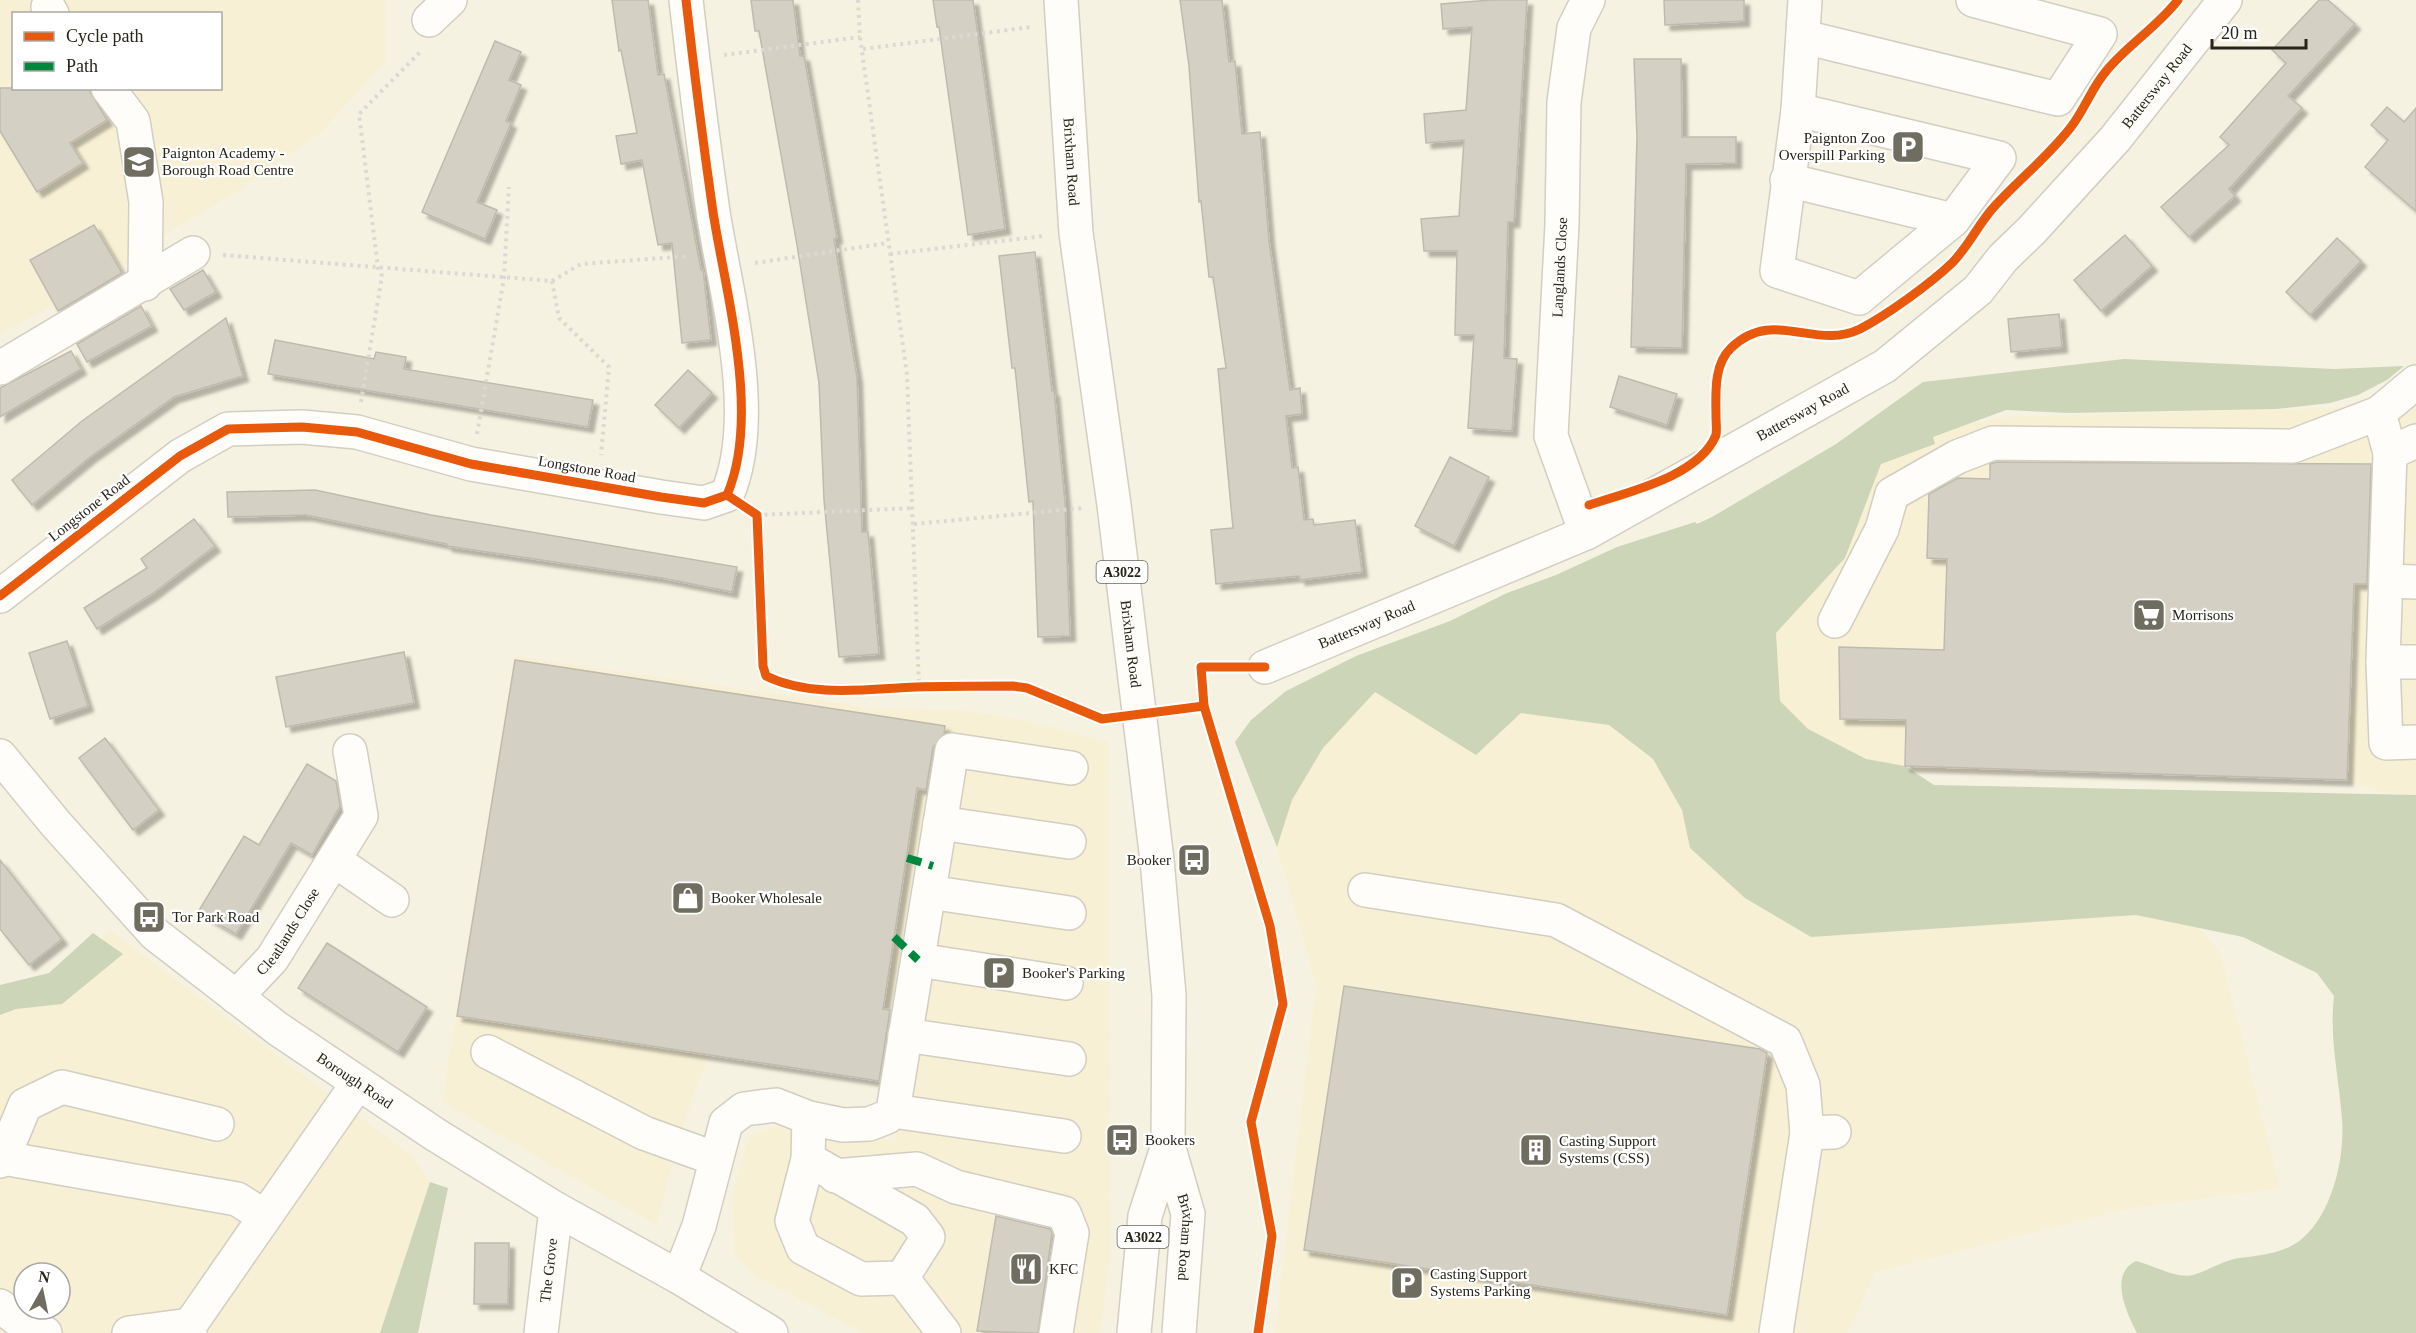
<svg xmlns="http://www.w3.org/2000/svg" width="2416" height="1333" font-family="'Times New Roman',serif">
  <style>
    .built { fill: #f7f0d4; fill-rule: evenodd }
    .forest { fill: #ccd5b8 }
    .building { fill: #d4d1c4; stroke: #bebbae; stroke-width: 1.5; filter: url(#shadow) }
    .lines { fill: none; stroke-linecap: round; stroke-linejoin: round }
    .minor-casing { stroke: #d2cec1; stroke-width: 36 }
    .major-casing { stroke: #d2cec1; stroke-width: 36 }
    .path { stroke: #dad9d4; stroke-width: 4; stroke-dasharray: 3 4.5; stroke-linecap: butt }
    .minor { stroke: #fefdfa; stroke-width: 33 }
    .major { stroke: #fefdfa; stroke-width: 33 }
    .quiet { stroke: #00873e; stroke-width: 8; stroke-dasharray: 15 8; stroke-linecap: butt }
    .cycleway-casing { stroke: #fff; stroke-width: 13 }
    .cycleway { stroke: #e8590c; stroke-width: 9 }
    .labels { text-anchor: middle; stroke-width: 4.5; stroke-linejoin: round; paint-order: stroke }
    .shield { fill: #fff; stroke: #68665f; stroke-width: 1.5 }
    .shield-label { font-size: 14px; font-weight: bold; fill: #27251a }
    .street-label { font-size: 15px; fill: #27251a; stroke: #fff }
    .poi-label { font-size: 15px; fill: #27251a; stroke: #fff; text-anchor: start }
  </style>
  <defs>
    <filter id="shadow"><feDropShadow dx="5.5" dy="5.5" stdDeviation="1.5" flood-color="#0004"/></filter>
  </defs>
  <rect width="100%" height="100%" fill="#f6f2e1"/>
  <g class="built">
    <path d="M0,0H385L386,61L321,132L235,193L175,228L119,269L0,334ZM14,14H220V88H14Z"/>
    <path d="M2416,359V795L2380,792L2347,780L1829,767L1773,734L1756,645L1881,452L1918,435L2003,417L2339,408L2380,393Z"/>
    <path d="M514,656L873,708L968,711L1029,721L1109,742L1110,1259L1100,1333H863L756,1276L735,1255L732,1196L748,1137L774,1127L895,1140L887,1082L709,1056L688,1110L656,1225L442,1102Z"/>
    <path d="M1375,692L1476,755L1521,713L1609,725L1653,759L1682,810L1690,849L1810,937L2136,915L2198,927L2220,952L2280,1188L2126,1209L1875,1272L1848,1333H1275L1316,985L1277,847L1292,800L1323,748Z"/>
    <path d="M111,931L413,1157L430,1182L380,1333H0V998L54,976ZM24,1273H60V1309H24Z"/>
  </g>
  <g class="forest">
    <path d="M2124,359L2334,369L2404,366L2387,380L2358,395L2330,403L2276,409L2069,413L2006,410L1933,437L1935,444L1881,464L1845,558L1776,633L1780,701L1808,729L1866,759L1905,766L1934,785L2416,795V1333H2137C2127,1314 2108,1274 2136,1261C2153,1265 2176,1279 2193,1275C2210,1270 2223,1260 2240,1258C2262,1255 2287,1253 2304,1237C2333,1211 2345,1156 2342,1119C2339,1077 2329,1038 2334,996L2317,973L2243,937L2136,915L1811,937L1745,898L1690,848L1682,810L1653,759L1609,725L1521,713L1476,755L1375,692L1323,748L1292,800L1277,847L1235,742L1251,720L1286,691L1356,656L1450,621L1507,593L1556,575L1617,547L1695,522L1697,524L1712,517L1836,444L1923,382Z"/>
    <path d="M93,933L123,954L62,1004L16,1009L0,1015V985L49,973Z"/>
    <path d="M430,1182L448,1188L418,1333H380Z"/>
  </g>
  <g class="building">
    <path d="M612,0H648L658,75L664,74L701,270H703L711,340L682,343L672,243L658,245L642,160L621,164L616,136L637,133L621,50L619,51Z"/>
    <path d="M751,0H793L800,56H804L837,238L834,239L857,378L862,532H868L879,654L839,657L824,500L819,383L797,245L759,31H755Z"/>
    <path d="M933,0H973L1005,229L968,235L939,27H937Z"/>
    <path d="M1180,0H1222L1229,62L1235,61L1242,134L1260,132L1269,241L1290,390L1300,388L1302,414L1286,416L1292,468L1298,467L1304,520L1313,519L1314,525L1355,520L1362,572L1300,580L1299,576L1216,584L1211,530L1233,528L1218,369L1226,368L1213,277H1209L1201,201L1199,202L1189,66Z"/>
    <path d="M1491,0H1527L1514,222H1508L1504,358L1517,359L1512,431L1468,428L1474,335H1455L1457,251H1424L1421,219L1459,216L1464,140L1426,143L1424,114L1466,110L1472,27L1443,29L1441,4Z"/>
    <path d="M1664,0H1744V21L1665,25Z"/>
    <path d="M2319,0H2328L2355,24L2288,96L2302,108L2229,189L2235,196L2189,237L2161,207L2229,145L2220,137L2286,63L2272,50Z"/>
    <path d="M495,41L521,52L509,80L521,85L506,121L511,123L477,202L497,210L485,239L422,212Z"/>
    <path d="M1634,59H1681L1682,137H1736V163L1686,164L1682,348L1631,347L1637,137Z"/>
    <path d="M0,88H88L107,120L70,143L83,163L37,192L0,131Z"/>
    <path d="M2387,107L2404,122L2416,108V211L2365,167L2388,140L2371,125Z"/>
    <path d="M94,225L122,273L58,311L30,260Z"/>
    <path d="M2125,235L2152,266L2101,311L2074,280Z"/>
    <path d="M2337,238L2361,261L2310,315L2286,292Z"/>
    <path d="M1035,252L1052,391H1054L1065,502L1070,636L1038,637L1033,501L1029,502L1015,368H1012L999,256Z"/>
    <path d="M203,270L216,292L184,310L170,289Z"/>
    <path d="M141,306L152,326L87,362L77,344Z"/>
    <path d="M2059,314L2062,347L2011,352L2008,319Z"/>
    <path d="M226,318L243,376L174,397L90,457L32,505L12,480L82,421Z"/>
    <path d="M275,340L374,359L376,352L406,357L404,369L593,400L588,427L268,374Z"/>
    <path d="M71,351L81,369L0,417V388Z"/>
    <path d="M688,370L712,393L679,428L655,405Z"/>
    <path d="M1619,376L1677,394L1667,425L1610,407Z"/>
    <path d="M1450,457L1489,477L1454,546L1415,526Z"/>
    <path d="M1996,462L2371,464L2367,584H2354L2347,780L1905,766L1906,720L1840,719L1839,647L1944,650L1947,559L1927,558L1929,494L1958,478L1990,479V464Z"/>
    <path d="M315,490L431,515L737,567L732,592L662,578L447,546V544L306,515L228,517L227,492Z"/>
    <path d="M194,519L215,546L152,594L97,629L84,608L147,568L141,559Z"/>
    <path d="M67,641L88,706L50,719L29,653Z"/>
    <path d="M404,652L414,703L286,727L276,677Z"/>
    <path d="M515,660L945,726L944,734L933,747L926,790L917,788L883,1009L890,1010L879,1081L457,1016Z"/>
    <path d="M105,738L159,810L133,830L79,758Z"/>
    <path d="M307,764L336,781L340,806L312,855L291,843L236,934L198,912L244,836L259,845Z"/>
    <path d="M0,860L62,939L29,965L0,929Z"/>
    <path d="M327,943L427,1007L398,1052L298,988Z"/>
    <path d="M1344,986L1760,1049L1767,1053L1727,1315L1304,1250Z"/>
    <path d="M996,1216L1050,1229L1052,1233L1038,1333L977,1331Z"/>
    <path d="M475,1243H509L508,1304H474Z"/>
  </g>
  <g class="lines">
    <g class="minor-casing">
      <g id="minor">
        <path d="M1805,0L1798,110L1777,271L1859,298L1953,220"/>
        <path d="M48,7L52,14"/>
        <path d="M429,20L450,0"/>
        <path d="M1804,37L2058,99L2100,34L1973,0"/>
        <path d="M108,88L133,121L146,202L145,284"/>
        <path d="M1787,180L1953,220L1999,158L1798,110"/>
        <path d="M0,368L193,253"/>
        <path d="M2379,413L2390,453L2383,662L2386,743L2416,742"/>
        <path d="M2390,453L2416,441"/>
        <path id="s1" d="M1586,533L1551,436L1562,224L1564,102L1574,28L1588,0"/>
        <path d="M2388,581L2416,582"/>
        <path d="M0,596L180,456L228,429L302,427L357,432L471,464L661,497L704,503L727,495C761,416 726,295 713,212C703,142 694,71 686,0"/>
        <path d="M1835,621L1882,529L1892,494L1957,457L1993,443L2293,446L2379,413L2416,382"/>
        <path d="M2383,662H2416"/>
        <path id="s2" d="M1265,667L1586,533L1885,366L1978,290L2003,258L2032,230L2115,139L2225,0"/>
        <path d="M940,823L1069,842"/>
        <path d="M334,860L392,900"/>
        <path d="M1365,890L1556,920L1785,1041L1803,1085L1807,1133L1776,1333"/>
        <path d="M929,892L1069,913"/>
        <path d="M918,960L1066,983"/>
        <path id="s3" d="M236,997L272,959L361,816L350,751"/>
        <path d="M905,1035L1069,1059"/>
        <path d="M488,1052L644,1133L716,1159"/>
        <path d="M893,1111L1064,1136"/>
        <path d="M1807,1133L1834,1132"/>
        <path d="M3,1158L25,1105L62,1087L217,1124"/>
        <path d="M808,1159L915,1220L928,1237L902,1278L861,1279L803,1248L792,1221L808,1159L809,1118"/>
        <path d="M0,1161L3,1158L237,1199L264,1216"/>
        <path d="M835,1176L917,1169L956,1187L1064,1213L1072,1233L1056,1333"/>
        <path d="M679,1277L699,1226L726,1123L744,1109L776,1105L809,1118L843,1125L869,1124L887,1117L893,1111L952,750L1071,768"/>
        <path d="M902,1278L944,1333"/>
        <path d="M0,1306L31,1330L45,1333"/>
        <path d="M129,1333L190,1325"/>
        <path d="M190,1333V1325L358,1083"/>
        <path id="s4" d="M541,1333L556,1209"/>
      </g>
    </g>
    <g class="major-casing">
      <g id="major">
        <path id="s5" d="M1061,0L1076,233L1114,505L1157,860L1169,995L1168,1145L1188,1214L1179,1333"/>
        <path id="s6" d="M0,756L56,824L155,934L278,1029L436,1135L556,1209L679,1277L771,1333"/>
        <path d="M1134,1333L1145,1216L1168,1145"/>
      </g>
    </g>
    <g class="path">
      <path d="M858,0L860,37L907,375L919,687"/>
      <path d="M863,49L1031,27"/>
      <path d="M724,55L860,37"/>
      <path d="M890,254L1044,236"/>
      <path d="M223,255L552,281L581,264L689,256"/>
      <path d="M755,263L888,243"/>
      <path d="M552,281L559,318L609,367L601,455"/>
      <path d="M361,402L382,276L378,268L359,114L421,51"/>
      <path d="M477,434L504,278L509,187"/>
      <path d="M757,515L914,508"/>
      <path d="M914,524L1083,508"/>
    </g>
    <use href="#minor" class="minor"/>
    <use href="#major" class="major"/>
    <g class="quiet">
      <path d="M907,858L933,866"/>
      <path d="M894,937L918,960"/>
    </g>
    <g class="cycleway-casing">
      <g id="cycleway">
        <path d="M727,495L757,515L763,666L766,676C811,698 867,689 916,687C948,686 981,686 1013,686L1027,688L1102,719L1204,706"/>
        <path d="M1589,505C1627,492 1699,477 1716,435C1717,430 1716,422 1716,417C1716,395 1713,365 1731,348C1773,307 1815,351 1860,329C1887,315 1930,284 1952,263C1968,247 1978,225 1993,208C2018,180 2048,157 2071,127C2085,109 2092,87 2107,70C2129,44 2158,26 2178,0"/>
        <path d="M0,596L180,456L228,429L302,427L357,432L471,464L661,497L704,503L727,495C761,416 726,295 713,212C703,142 694,71 686,0"/>
        <path d="M1258,1333L1272,1236L1251,1122L1283,1004L1270,926L1204,706L1201,667H1265"/>
      </g>
    </g>
    <use href="#cycleway" class="cycleway"/>
  </g>
  <defs>
    <g id="parking-square" transform="scale(1.725)"><rect x="-9" y="-9" width="18" height="18" rx="4" fill="#6f6d60" stroke="#fff"/><path d="M-3.5-5.5H1a3.5 3.5 0 0 1 0 7H-1V5.5H-3.5ZM-1-3.4V-.6H.8a1.4 1.4 0 0 0 0-2.8Z" fill="#fff"/></g>
    <g id="school-square" transform="scale(1.725)"><rect x="-9" y="-9" width="18" height="18" rx="4" fill="#6f6d60" stroke="#fff"/><path d="M0-5L7-2L0 1L-7-2ZM-4 1L0 2.5L4 1V4Q0 6-4 4Z" fill="#fff"/></g>
    <g id="supermarket-square" transform="scale(1.725)"><rect x="-9" y="-9" width="18" height="18" rx="4" fill="#6f6d60" stroke="#fff"/><path d="M-6-5.5h2.5l.6 2H6L4.5 2H-2.5L-4.4-4H-6ZM-1.5 3.2a1.3 1.3 0 1 0 .1 0ZM3 3.2a1.3 1.3 0 1 0 .1 0Z" fill="#fff"/></g>
    <g id="bus-square" transform="scale(1.725)"><rect x="-9" y="-9" width="18" height="18" rx="4" fill="#6f6d60" stroke="#fff"/><path d="M-5-6H5V4H4V6H2V4H-2V6H-4V4H-5ZM-3.5-4V0h7V-4ZM-3.5 1.2v1.5H-2V1.2ZM2 1.2v1.5H3.5V1.2Z" fill="#fff"/></g>
    <g id="shop-square" transform="scale(1.725)"><rect x="-9" y="-9" width="18" height="18" rx="4" fill="#6f6d60" stroke="#fff"/><path d="M-5-2.5h2.3a2.7 3.5 0 0 1 5.4 0H5L5.5 6h-11ZM-1.5-2.5h3a1.5 2.3 0 0 0-3 0Z" fill="#fff"/></g>
    <g id="building-square" transform="scale(1.725)"><rect x="-9" y="-9" width="18" height="18" rx="4" fill="#6f6d60" stroke="#fff"/><path d="M-4-6H4V6H1V3H-1V6H-4ZM-2.5-4.3h1.7v1.8h-1.7ZM.8-4.3h1.7v1.8H.8ZM-2.5-1h1.7V.8h-1.7ZM.8-1h1.7V.8H.8Z" fill="#fff"/></g>
    <g id="restaurant-square" transform="scale(1.725)"><rect x="-9" y="-9" width="18" height="18" rx="4" fill="#6f6d60" stroke="#fff"/><path d="M-5-6h1v4h1v-4h1v4h1v-4h1v5L-1.5 .5V6h-2V.5L-5-1ZM5-6V6H3V1.5H1.5Q1.5-4 5-6Z" fill="#fff"/></g>
  </defs>
  <g fill-rule="evenodd">
    <use href="#parking-square" x="1908" y="147"/>
    <use href="#school-square" x="139" y="162"/>
    <use href="#supermarket-square" x="2149" y="615"/>
    <use href="#bus-square" x="1194" y="860"/>
    <use href="#shop-square" x="688" y="898"/>
    <use href="#bus-square" x="149" y="917"/>
    <use href="#parking-square" x="999" y="973"/>
    <use href="#bus-square" x="1122" y="1140"/>
    <use href="#building-square" x="1536" y="1150"/>
    <use href="#restaurant-square" x="1026" y="1269"/>
    <use href="#parking-square" x="1407" y="1283"/>
  </g>
  <g class="labels">
    <g class="shield">
      <rect x="1096.5" y="561" width="51" height="22" rx="4.5"/>
      <rect x="1117.5" y="1226" width="51" height="22" rx="4.5"/>
    </g>
    <g class="shield-label">
      <text x="1122" y="577">A3022</text>
      <text x="1143" y="1242">A3022</text>
    </g>
    <g class="street-label">
      <text dy="5" stroke="none"><textPath href="#s2" startOffset="1082">Battersway Road</textPath></text>
      <text dy="5" stroke="none"><textPath href="#s5" startOffset="162">Brixham Road</textPath></text>
      <text dy="5" stroke="none"><textPath href="#s1" startOffset="272">Langlands Close</textPath></text>
      <text dy="5" stroke="none"><textPath href="#s2" startOffset="596">Battersway Road</textPath></text>
      <text transform="translate(587 469) rotate(10)" y="5">Longstone Road</text>
      <text transform="translate(89 508) rotate(-38)" y="5">Longstone Road</text>
      <text dy="5" stroke="none"><textPath href="#s2" startOffset="110">Battersway Road</textPath></text>
      <text dy="5" stroke="none"><textPath href="#s5" startOffset="648">Brixham Road</textPath></text>
      <text dy="5" stroke="none"><textPath href="#s3" startOffset="84">Cleatlands Close</textPath></text>
      <text dy="5" stroke="none"><textPath href="#s6" startOffset="484">Borough Road</textPath></text>
      <text dy="5" stroke="none"><textPath href="#s5" startOffset="1246">Brixham Road</textPath></text>
      <text dy="5" stroke="none"><textPath href="#s4" startOffset="63">The Grove</textPath></text>
    </g>
    <g class="poi-label">
      <text x="1885" y="143" text-anchor="end">Paignton Zoo<tspan x="1885" dy="17">Overspill Parking</tspan></text>
      <text x="162" y="158">Paignton Academy -<tspan x="162" dy="17">Borough Road Centre</tspan></text>
      <text x="2172" y="620">Morrisons</text>
      <text x="1171" y="865" text-anchor="end">Booker</text>
      <text x="711" y="903">Booker Wholesale</text>
      <text x="172" y="922">Tor Park Road</text>
      <text x="1022" y="978">Booker's Parking</text>
      <text x="1145" y="1145">Bookers</text>
      <text x="1559" y="1146">Casting Support<tspan x="1559" dy="17">Systems (CSS)</tspan></text>
      <text x="1049" y="1274">KFC</text>
      <text x="1430" y="1279">Casting Support<tspan x="1430" dy="17">Systems Parking</tspan></text>
    </g>
  </g>
  <rect x="12" y="12" width="210" height="78" fill="#ffffff" stroke="#a9a8a3" stroke-width="1.5"/>
  <rect x="24" y="32" width="30" height="9" fill="#e8590c" stroke="#a9a8a3" stroke-width="1.5"/>
  <text x="66" y="42" font-size="18" fill="#27251a">Cycle path</text>
  <rect x="24" y="62" width="30" height="9" fill="#00873e" stroke="#a9a8a3" stroke-width="1.5"/>
  <text x="66" y="72" font-size="18" fill="#27251a">Path</text>
  <g transform="translate(42 1291) rotate(9)"><circle r="28" fill="#ffffff" stroke="#a9a8a3" stroke-width="1.5"/>
  <path d="M0-4.5L10 22L0 15L-10 22Z" fill="#6f6d60"/>
  <text y="-9" font-size="16" font-weight="bold" text-anchor="middle" fill="#27251a">N</text>
  </g>
  <path d="M2212 39v9h94v-9" fill="none" stroke="#27251a" stroke-width="3"/>
  <text x="2221" y="39" font-size="18" fill="#27251a" stroke="#ffffff" stroke-width="4.5" paint-order="stroke">20 m</text>
</svg>
